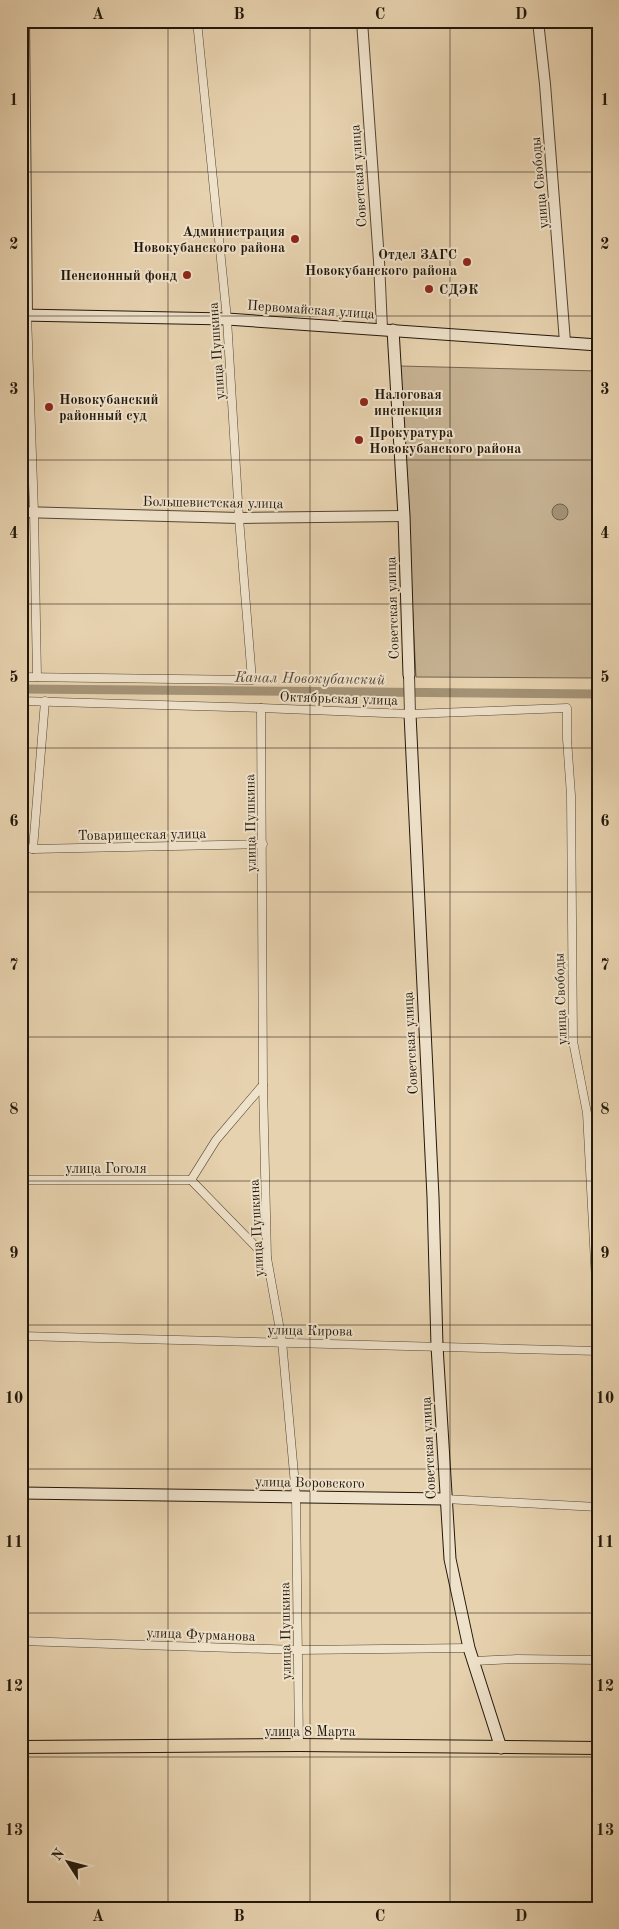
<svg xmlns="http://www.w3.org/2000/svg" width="619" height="1929" font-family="'Old Standard TT',serif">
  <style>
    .green { fill: #c6b293; stroke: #74654e }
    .water { fill: #a49377; stroke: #70624b }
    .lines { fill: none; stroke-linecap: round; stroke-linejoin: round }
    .canal { stroke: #a49377; stroke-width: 9 }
    .minor-casing { stroke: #544633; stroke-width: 9 }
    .tertiary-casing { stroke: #544633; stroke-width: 12 }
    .secondary-casing { stroke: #23180a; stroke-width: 13 }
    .primary-casing { stroke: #23180a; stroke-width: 14 }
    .minor { stroke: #efe2cb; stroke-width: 8 }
    .tertiary { stroke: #efe2cb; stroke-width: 10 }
    .secondary { stroke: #efe2cb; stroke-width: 11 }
    .primary { stroke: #e7d2af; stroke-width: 12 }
    .grid { fill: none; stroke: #23180a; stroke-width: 1; stroke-opacity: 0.55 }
    .poi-dot { fill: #8f2418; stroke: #efe2cb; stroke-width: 2 }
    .labels { text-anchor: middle; stroke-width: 4; stroke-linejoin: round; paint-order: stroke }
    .street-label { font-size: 14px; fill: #23180a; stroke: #efe2cb }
    .poi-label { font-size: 14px; font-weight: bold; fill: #23180a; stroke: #efe2cb; text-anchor: start }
    .water-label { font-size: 15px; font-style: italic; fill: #574936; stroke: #efe2cb }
    .neatline { fill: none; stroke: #23180a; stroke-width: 2 }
    .grid-label { font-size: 16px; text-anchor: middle; font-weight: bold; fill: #23180a }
  </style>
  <rect width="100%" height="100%" fill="#e7d2af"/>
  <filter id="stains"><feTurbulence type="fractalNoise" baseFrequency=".004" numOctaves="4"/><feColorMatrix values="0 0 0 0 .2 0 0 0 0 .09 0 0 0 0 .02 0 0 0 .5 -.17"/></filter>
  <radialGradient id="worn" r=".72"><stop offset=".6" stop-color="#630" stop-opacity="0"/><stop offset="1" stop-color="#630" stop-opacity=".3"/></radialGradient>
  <path class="green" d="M400,366L598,371V678L416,677Z"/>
  <circle class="water" cx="560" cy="512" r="8"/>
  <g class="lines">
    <path class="canal" d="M21,689L598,694"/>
    <g class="minor-casing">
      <g id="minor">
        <path d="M27,315L34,512L37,677"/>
        <path d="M21,677L252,680L239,518L227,319L197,21"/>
        <path d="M21,701L261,708L410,714L567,708V739L571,795L573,1041L587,1113L598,1319"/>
        <path d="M261,708L263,1085L267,1258L282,1341L296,1496L299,1745"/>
        <path d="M21,847L33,849L263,844"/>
        <path d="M33,849L45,701"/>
        <path d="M21,1180H191L216,1140L263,1085"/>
        <path d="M191,1180L267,1258"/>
        <path d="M21,1336L598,1351"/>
        <path d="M445,1499L598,1507"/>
        <path d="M21,1641L298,1650L469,1648"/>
        <path d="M474,1661L517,1659L598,1660"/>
      </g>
    </g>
    <g class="tertiary-casing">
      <g id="tertiary">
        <path d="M24,21L27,315"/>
        <path d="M362,21L379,261L382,329"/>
        <path d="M538,21L545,84L565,342"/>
        <path d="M21,512L239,518L404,516"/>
        <path d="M409,675L410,714"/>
      </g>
    </g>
    <g class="secondary-casing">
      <g id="secondary">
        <path d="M21,315L227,319L598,345"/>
        <path d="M393,330L404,516L409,675"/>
        <path d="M410,714L433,1197L437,1346L450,1559L469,1648L501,1748"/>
        <path d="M21,1493L445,1499"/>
      </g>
    </g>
    <g class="primary-casing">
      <path id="primary" d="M21,1747L299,1745L598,1748"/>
    </g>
    <use href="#minor" class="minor"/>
    <use href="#tertiary" class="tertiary"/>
    <use href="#secondary" class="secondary"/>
    <use href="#primary" class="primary"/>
  </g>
  <path class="grid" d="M168,21V1908M310,21V1908M450,21V1908M21,172H598M21,316H598M21,460H598M21,604H598M21,748H598M21,892H598M21,1037H598M21,1181H598M21,1325H598M21,1469H598M21,1613H598M21,1757H598"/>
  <g class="poi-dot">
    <circle cx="295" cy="239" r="5"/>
    <circle cx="467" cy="262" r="5"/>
    <circle cx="187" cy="275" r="5"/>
    <circle cx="429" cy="289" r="5"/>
    <circle cx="364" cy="402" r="5"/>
    <circle cx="49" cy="407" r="5"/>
    <circle cx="359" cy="440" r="5"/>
  </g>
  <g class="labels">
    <g class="street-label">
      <text transform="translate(358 176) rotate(-94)" y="5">Советская улица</text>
      <text transform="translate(539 183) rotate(-95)" y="5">улица Свободы</text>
      <text transform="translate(311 309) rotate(4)" y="5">Первомайская улица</text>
      <text transform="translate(216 351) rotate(-94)" y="5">улица Пушкина</text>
      <text transform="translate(213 502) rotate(1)" y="5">Большевистская улица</text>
      <text transform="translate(392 608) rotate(-92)" y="5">Советская улица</text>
      <text transform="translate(339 698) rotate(2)" y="5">Октябрьская улица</text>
      <text transform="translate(250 823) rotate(-91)" y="5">улица Пушкина</text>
      <text transform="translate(142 834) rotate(-1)" y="5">Товарищеская улица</text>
      <text transform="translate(560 999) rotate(-92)" y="5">улица Свободы</text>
      <text transform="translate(410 1043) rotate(-93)" y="5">Советская улица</text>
      <text x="106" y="1173">улица Гоголя</text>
      <text transform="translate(256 1228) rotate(-93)" y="5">улица Пушкина</text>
      <text transform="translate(310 1330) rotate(1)" y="5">улица Кирова</text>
      <text transform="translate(428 1448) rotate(-93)" y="5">Советская улица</text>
      <text transform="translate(310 1482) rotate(1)" y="5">улица Воровского</text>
      <text transform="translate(285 1631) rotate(-91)" y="5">улица Пушкина</text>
      <text transform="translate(201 1634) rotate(2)" y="5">улица Фурманова</text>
      <text x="310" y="1736">улица 8 Марта</text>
    </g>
    <g class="poi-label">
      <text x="285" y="236" text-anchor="end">Администрация<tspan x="285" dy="16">Новокубанского района</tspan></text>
      <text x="457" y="259" text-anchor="end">Отдел ЗАГС<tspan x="457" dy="16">Новокубанского района</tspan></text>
      <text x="177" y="280" text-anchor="end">Пенсионный фонд</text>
      <text x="439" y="294">СДЭК</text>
      <text x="374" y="399">Налоговая<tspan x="374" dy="16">инспекция</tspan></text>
      <text x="59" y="404">Новокубанский<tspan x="59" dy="16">районный суд</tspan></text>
      <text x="369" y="437">Прокуратура<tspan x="369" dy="16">Новокубанского района</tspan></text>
    </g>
    <g class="water-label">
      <text transform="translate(310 678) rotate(1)" y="5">Канал Новокубанский</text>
    </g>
  </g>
  <rect width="619" height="1929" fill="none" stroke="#e7d2af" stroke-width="55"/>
  <g transform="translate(68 1862) rotate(306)" stroke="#efe2cb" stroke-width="4" paint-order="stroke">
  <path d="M0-4L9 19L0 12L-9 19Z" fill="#23180a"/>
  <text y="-8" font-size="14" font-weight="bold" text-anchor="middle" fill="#23180a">N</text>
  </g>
  <rect x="28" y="28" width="564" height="1874" class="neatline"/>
  <g class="grid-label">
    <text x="98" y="19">A</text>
    <text x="239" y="19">B</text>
    <text x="380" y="19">C</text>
    <text x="521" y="19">D</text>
    <text x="14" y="105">1</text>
    <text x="605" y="105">1</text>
    <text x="14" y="249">2</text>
    <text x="605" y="249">2</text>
    <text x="14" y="394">3</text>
    <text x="605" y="394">3</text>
    <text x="14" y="538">4</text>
    <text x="605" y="538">4</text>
    <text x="14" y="682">5</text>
    <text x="605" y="682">5</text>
    <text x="14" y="826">6</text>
    <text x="605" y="826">6</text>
    <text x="14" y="970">7</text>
    <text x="605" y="970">7</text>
    <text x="14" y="1114">8</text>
    <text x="605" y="1114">8</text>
    <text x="14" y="1258">9</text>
    <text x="605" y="1258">9</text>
    <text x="14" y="1403">10</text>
    <text x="605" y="1403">10</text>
    <text x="14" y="1547">11</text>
    <text x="605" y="1547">11</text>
    <text x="14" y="1691">12</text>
    <text x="605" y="1691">12</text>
    <text x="14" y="1835">13</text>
    <text x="605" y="1835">13</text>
    <text x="98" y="1921">A</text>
    <text x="239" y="1921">B</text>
    <text x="380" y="1921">C</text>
    <text x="521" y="1921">D</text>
  </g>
  <rect width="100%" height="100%" filter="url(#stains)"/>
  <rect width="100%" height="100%" fill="url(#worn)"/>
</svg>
